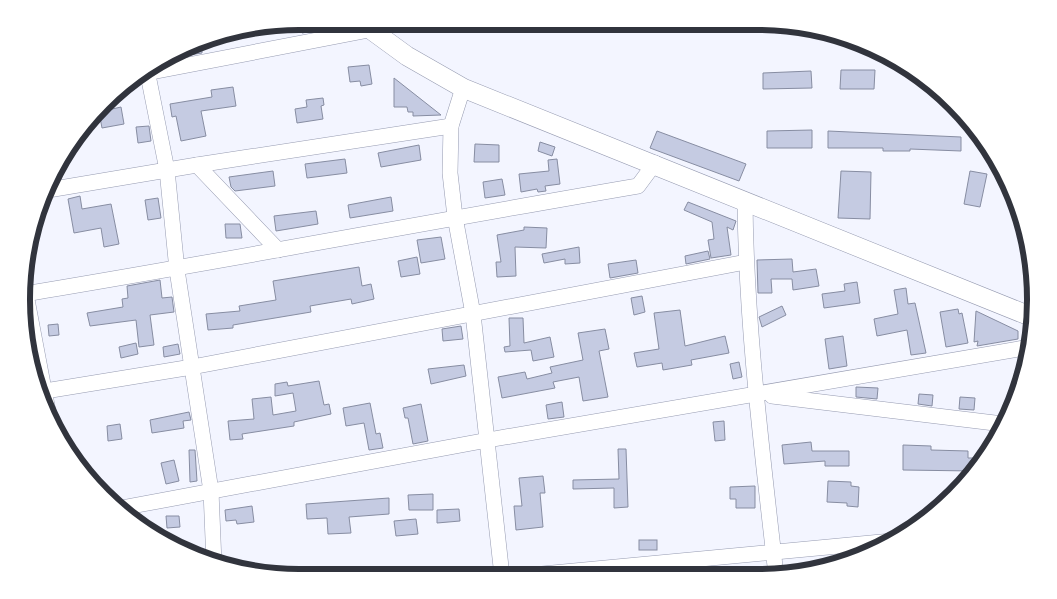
<svg xmlns="http://www.w3.org/2000/svg" width="1057" height="599" font-family="'PT Sans',sans-serif">
  <style>
    .building { fill: #c5cbe2; stroke: #878da2 }
    .lines { fill: none; stroke-linecap: round; stroke-linejoin: round }
    .minor-casing { stroke: #969bb1; stroke-width: 16 }
    .major-casing { stroke: #969bb1; stroke-width: 20 }
    .minor { stroke: #fff; stroke-width: 15 }
    .major { stroke: #fff; stroke-width: 19 }
    .rim { fill: none; stroke: #31343d; stroke-width: 6 }
  </style>
  <rect width="100%" height="100%" fill="#f3f5ff"/>
  <g class="building">
    <path d="M300,21H314L318,30L302,33L297,22Z"/>
    <path d="M193,45V49H202V53L169,58Z"/>
    <path d="M369,65L372,84L361,86L360,81L350,82L348,67Z"/>
    <path d="M841,70H875L874,89H840Z"/>
    <path d="M811,71L812,88L763,89V73Z"/>
    <path d="M394,78L441,115L413,116V112H408L407,107H394Z"/>
    <path d="M233,87L236,106L201,111L206,136L181,141L176,116L172,117L170,104L212,97L211,90Z"/>
    <path d="M323,98L324,105L321,106L323,119L297,123L295,109L307,107L306,100Z"/>
    <path d="M121,107L124,124L102,128L99,112Z"/>
    <path d="M149,126L151,141L138,143L136,127Z"/>
    <path d="M812,130V148H767V131Z"/>
    <path d="M657,131L746,164L739,181L650,148Z"/>
    <path d="M828,131L961,137V151L910,149V151H883V148H828Z"/>
    <path d="M540,142L555,147L552,156L538,151Z"/>
    <path d="M475,144L499,145V162H474Z"/>
    <path d="M419,145L421,160L381,167L378,153Z"/>
    <path d="M345,159L347,173L307,178L305,164Z"/>
    <path d="M557,159L560,184L545,186L546,191L538,192L537,189L521,192L519,174L549,171L548,160Z"/>
    <path d="M273,171L275,186L235,191L231,187L229,177Z"/>
    <path d="M841,171L871,172L870,219L838,218Z"/>
    <path d="M970,171L987,174L980,207L964,204Z"/>
    <path d="M502,179L505,195L485,198L483,182Z"/>
    <path d="M80,196L82,209L111,204L119,244L104,247L101,228L74,233L68,199Z"/>
    <path d="M391,197L393,211L350,218L348,205Z"/>
    <path d="M158,198L161,218L148,220L145,200Z"/>
    <path d="M688,202L736,221L733,230L727,227L731,255L711,258L708,240L714,239L712,222L684,210Z"/>
    <path d="M316,211L318,224L276,231L274,216Z"/>
    <path d="M225,224H240L242,238H226Z"/>
    <path d="M524,227L547,228L546,248L515,247L516,276L497,277L496,262H501L497,235L524,230Z"/>
    <path d="M441,237L445,259L421,263L417,240Z"/>
    <path d="M579,247L580,263L565,264V259L544,263L542,254Z"/>
    <path d="M708,251L710,259L686,264L685,256Z"/>
    <path d="M417,257L420,274L401,277L398,261Z"/>
    <path d="M792,259L793,272L816,269L819,286L793,290L792,279H771L772,293H758L757,260Z"/>
    <path d="M636,260L638,273L610,278L608,264Z"/>
    <path d="M359,267L362,286L371,284L374,299L352,304L351,299L310,306L311,312L233,325V328L208,330L206,314L240,311L239,306L276,300L273,281Z"/>
    <path d="M160,280L162,298L172,297L174,312L150,315L154,345L139,347L136,320L90,326L87,313L123,307L122,299L128,298L127,286Z"/>
    <path d="M857,282L860,303L824,308L822,294L845,291L844,284Z"/>
    <path d="M906,288L908,304L915,303L926,353L911,355L907,330L877,336L874,319L898,314L894,290Z"/>
    <path d="M642,296L645,312L634,315L631,298Z"/>
    <path d="M782,306L786,315L762,327L759,317Z"/>
    <path d="M958,309L959,314L962,313L968,343L946,347L940,312Z"/>
    <path d="M680,310L685,346L725,336L729,353L691,360L692,365L663,370L662,363L637,367L634,353L659,349L654,313Z"/>
    <path d="M976,311L1018,331V339L977,346L978,341L974,342Z"/>
    <path d="M509,318H523L524,343L550,337L554,357L533,361L531,350L505,352L504,347L510,346Z"/>
    <path d="M58,324L59,335L49,336L48,325Z"/>
    <path d="M461,326L463,339L443,341L442,329Z"/>
    <path d="M605,329L609,349L599,351L608,397L583,401L579,377L553,382L555,388L502,398L498,377L525,372L527,379L552,373L550,367L583,360L578,333Z"/>
    <path d="M843,336L847,366L829,369L825,339Z"/>
    <path d="M136,343L138,354L121,358L119,347Z"/>
    <path d="M178,344L180,354L164,357L163,347Z"/>
    <path d="M739,362L742,377L733,379L730,364Z"/>
    <path d="M464,365L466,376L431,384L428,369Z"/>
    <path d="M319,381L324,405L329,404L331,414L294,422V426L242,434L243,439L230,440L228,421L254,419L252,399L271,397L273,415L296,411L293,393L275,396V384L287,382L288,386Z"/>
    <path d="M856,387L878,388L877,399L856,397Z"/>
    <path d="M919,394L933,395L932,406L918,404Z"/>
    <path d="M960,397L975,398L974,410L959,409Z"/>
    <path d="M562,402L564,417L548,419L546,405Z"/>
    <path d="M370,403L376,434L380,433L383,448L369,450L364,423L346,426L343,408Z"/>
    <path d="M421,404L428,441L413,444L408,418H405L403,408Z"/>
    <path d="M189,412L191,420L183,421L184,428L152,433L150,420Z"/>
    <path d="M724,421L725,440L715,441L713,422Z"/>
    <path d="M120,424L122,439L108,441L107,426Z"/>
    <path d="M811,442L812,451H849V466H825V461L784,464L782,445Z"/>
    <path d="M903,445L931,446V450L968,451V458H984L973,471L903,470Z"/>
    <path d="M618,449H626L628,507L614,508V488L573,489V480L619,479Z"/>
    <path d="M189,450H195L197,481L190,482Z"/>
    <path d="M174,460L179,481L166,484L161,463Z"/>
    <path d="M543,476L545,493H540L543,527L516,530L514,506H522L519,478Z"/>
    <path d="M828,481L851,482V486L859,487L858,507L847,506V503L827,502Z"/>
    <path d="M755,486V508H736V499H730V487Z"/>
    <path d="M433,494V510H409L408,495Z"/>
    <path d="M389,498V514L349,517L351,533L328,534L327,518L307,519L306,504Z"/>
    <path d="M252,506L254,522L237,524L236,520L226,521L225,510Z"/>
    <path d="M459,509L460,521L437,523V510Z"/>
    <path d="M166,516H179L180,527L167,528Z"/>
    <path d="M416,519L418,534L396,536L394,521Z"/>
    <rect x="639" y="540" width="18" height="10"/>
  </g>
  <g class="lines">
    <g class="minor-casing">
      <g id="minor">
        <path d="M147,70L167,170L177,270L211,491L214,563"/>
        <path d="M136,75L369,30"/>
        <path d="M463,88L451,126L450,173L455,217L473,314L502,576"/>
        <path d="M197,165L278,250"/>
        <path d="M48,190L197,165L451,126"/>
        <path d="M745,200C746,325 762,450 776,575"/>
        <path d="M25,289L49,416"/>
        <path d="M24,294C229,260 433,221 638,186L655,163"/>
        <path d="M39,392L192,367L746,262"/>
        <path d="M772,396L1003,424"/>
        <path d="M121,508L488,440L1030,347"/>
        <path d="M521,576L892,541"/>
      </g>
    </g>
    <g class="major-casing">
      <path id="major" d="M359,21L407,56L463,88L1032,317"/>
    </g>
    <use href="#minor" class="minor"/>
    <use href="#major" class="major"/>
  </g>
  <path d="M0 0H1057V599H0ZM299 30H758A269 269 0 0 1 1027 299V300A269 269 0 0 1 758 569H299A269 269 0 0 1 30 300V299A269 269 0 0 1 299 30Z" fill="#fff" fill-rule="evenodd"/>
  <path class="rim" d="M299 30H758A269 269 0 0 1 1027 299V300A269 269 0 0 1 758 569H299A269 269 0 0 1 30 300V299A269 269 0 0 1 299 30Z"/>
</svg>
